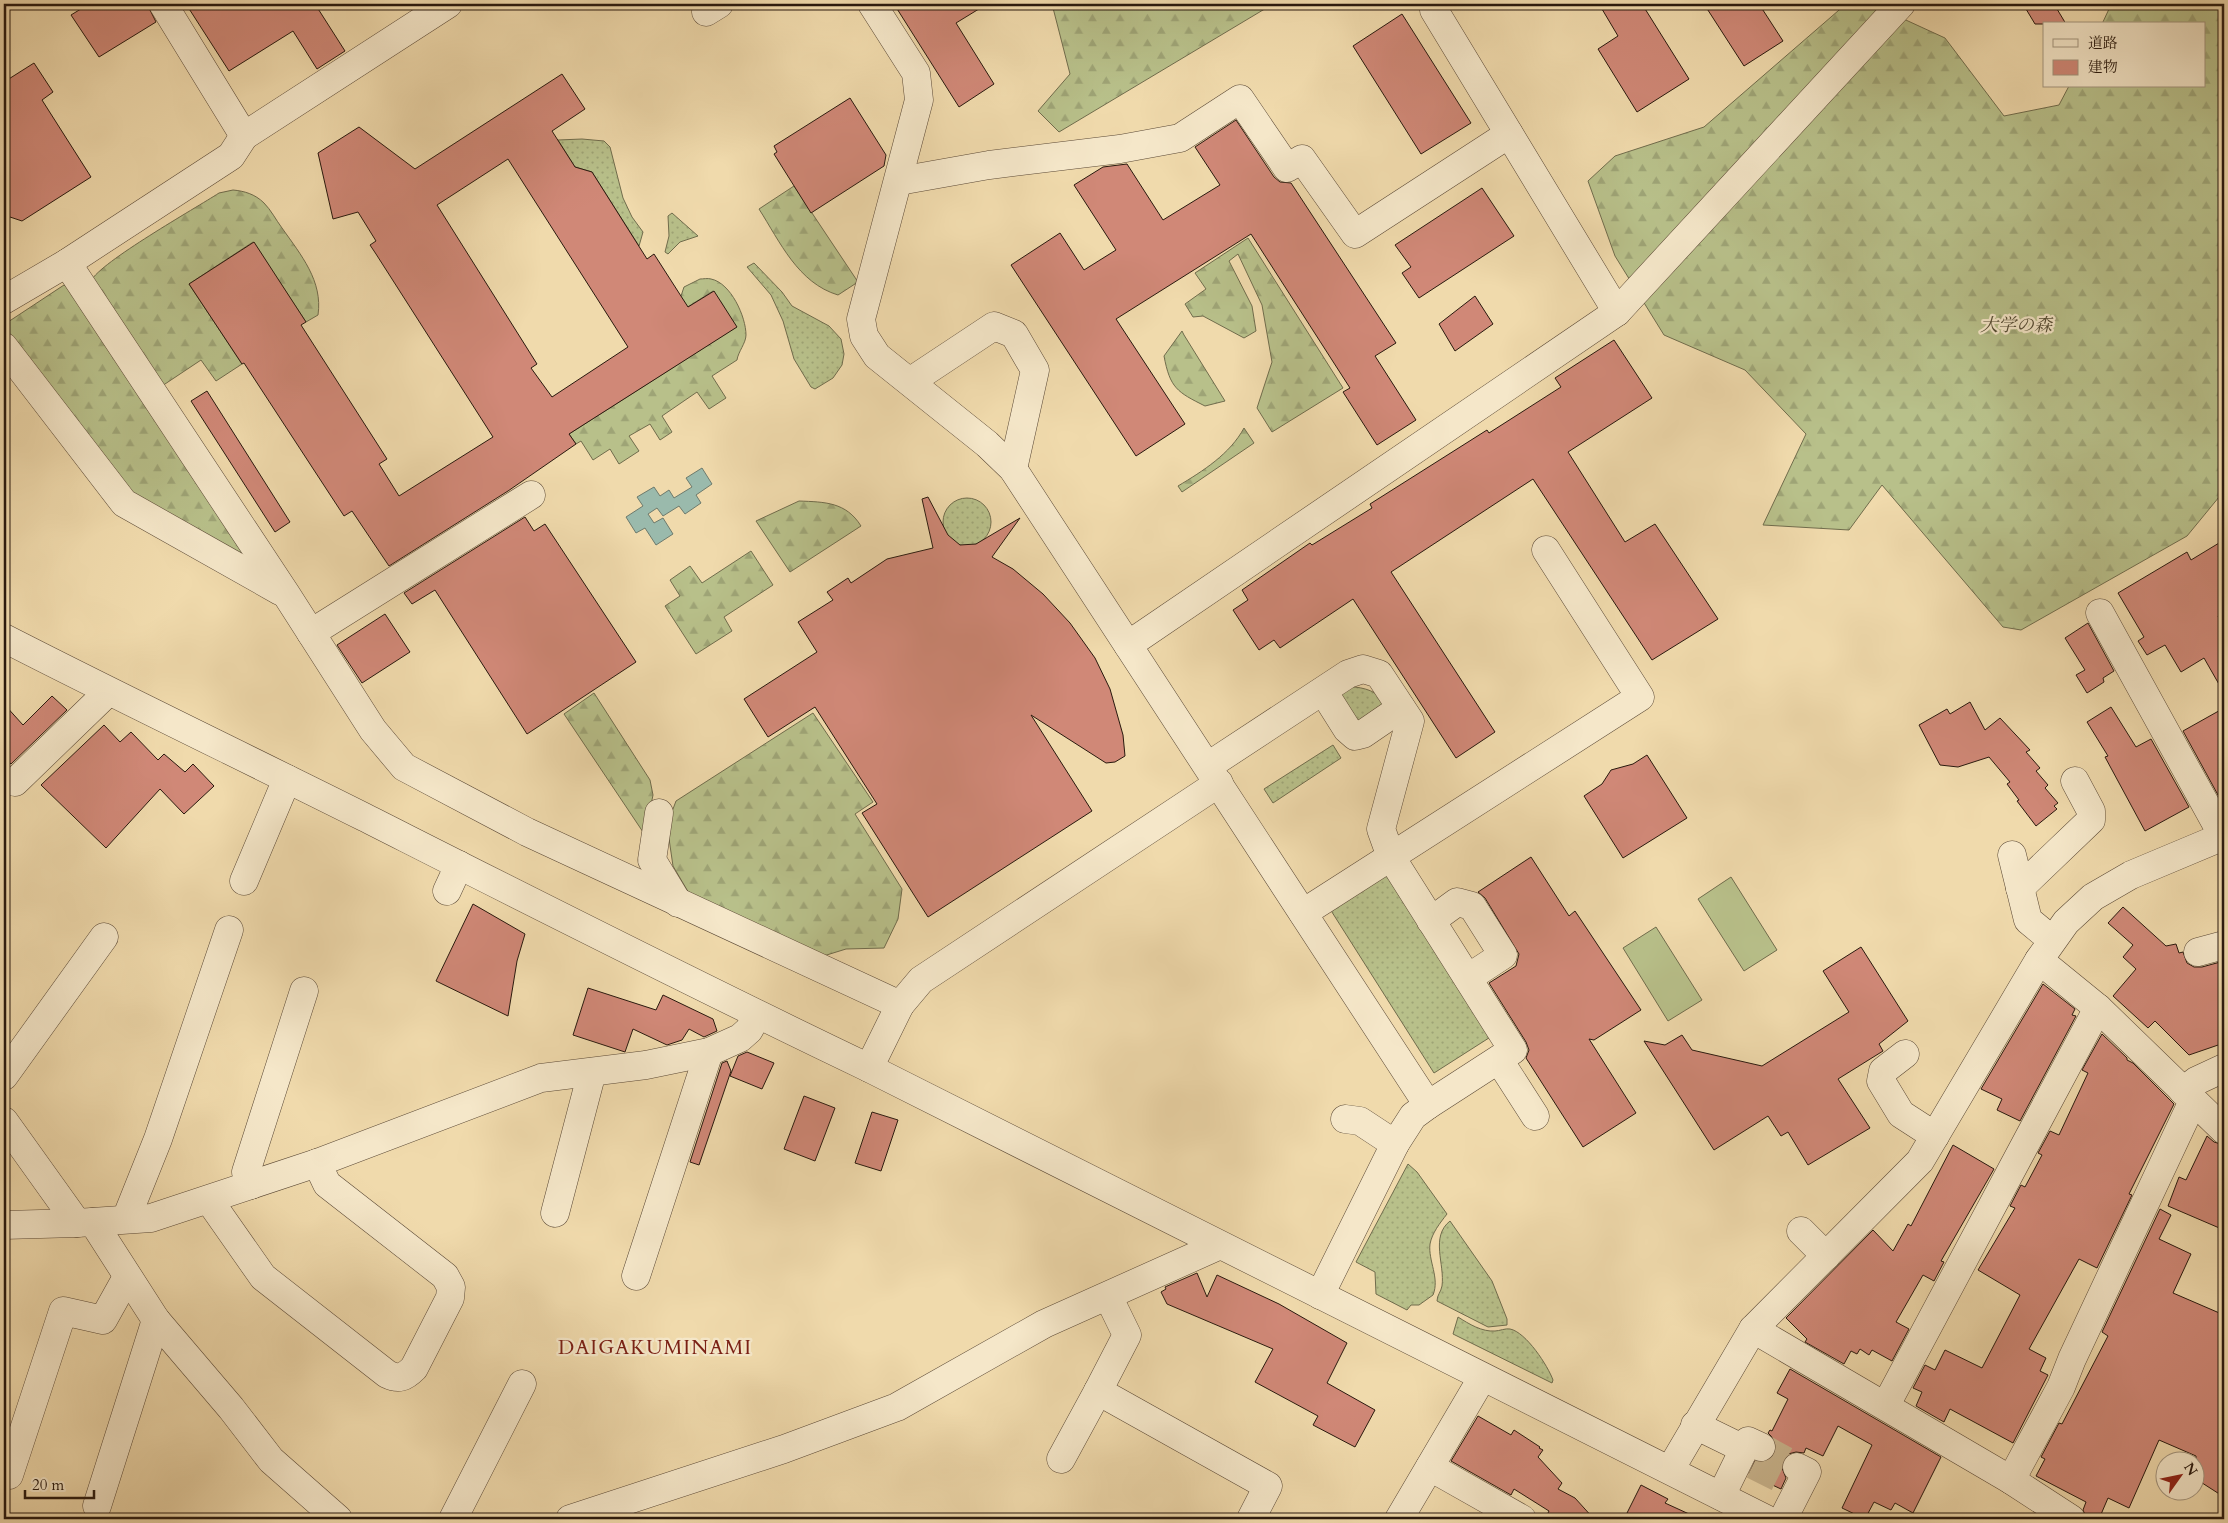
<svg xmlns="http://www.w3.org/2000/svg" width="2228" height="1523" font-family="Cardo,'Noto Serif JP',serif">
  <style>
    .grass { fill: url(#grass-dots); stroke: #706c4c }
    .forest { fill: url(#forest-firs); stroke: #706c4c }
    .pitch { fill: #b8c08a; stroke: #706c4c }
    .water { fill: #9abaac; stroke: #6d7a6d }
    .building { fill: #d08877; stroke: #29190e; fill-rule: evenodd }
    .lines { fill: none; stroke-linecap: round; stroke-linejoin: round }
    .minor-tunnel { stroke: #c8b38c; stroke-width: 28; stroke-dasharray: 28 14; stroke-linecap: butt }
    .minor-casing { stroke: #5b4936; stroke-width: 29 }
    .minor { stroke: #f5e7c9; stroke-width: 28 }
    .labels { text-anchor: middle; stroke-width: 4.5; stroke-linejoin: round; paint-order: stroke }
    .park-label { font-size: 18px; font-style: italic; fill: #544b33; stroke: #f5e7c9 }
    .quarter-label { font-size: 20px; letter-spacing: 1px; fill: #7a1f14; stroke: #f5e7c9 }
  </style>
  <defs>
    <pattern id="grass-dots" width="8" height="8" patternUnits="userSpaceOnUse" patternTransform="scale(1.25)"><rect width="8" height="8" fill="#b8c08a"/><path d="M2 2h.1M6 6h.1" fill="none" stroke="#9ea476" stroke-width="1.8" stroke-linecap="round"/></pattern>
    <pattern id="forest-firs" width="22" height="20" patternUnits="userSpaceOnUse" patternTransform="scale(1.25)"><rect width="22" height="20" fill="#b8c08a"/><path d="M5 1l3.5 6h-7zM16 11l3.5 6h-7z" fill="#9ea476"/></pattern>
  </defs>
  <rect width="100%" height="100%" fill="#f0daac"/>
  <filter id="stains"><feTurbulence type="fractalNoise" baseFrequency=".004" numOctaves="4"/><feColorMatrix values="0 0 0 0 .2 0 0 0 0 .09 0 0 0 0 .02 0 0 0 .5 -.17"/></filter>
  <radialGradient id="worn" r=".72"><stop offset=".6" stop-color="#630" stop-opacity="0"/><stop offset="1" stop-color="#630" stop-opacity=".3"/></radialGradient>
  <g class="grass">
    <path d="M582,139L604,141L610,147L623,198L632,217L643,232L639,246L592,172L575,167L558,140Z"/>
    <path d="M672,213L698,236L680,242L668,254L665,252L669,236L668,216Z"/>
    <path d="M754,263L782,292L792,306L829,326L841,339L844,354L842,365L833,378L815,389L811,387L794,359L783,321L771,295L747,267Z"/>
    <circle cx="967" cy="522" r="24"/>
    <path d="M1355,687C1371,689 1380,694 1389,707L1357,728L1334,694L1344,688Z"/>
    <path d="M1333,745L1341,758L1273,803L1264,789Z"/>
    <path d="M1388,872L1492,1036L1434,1073L1330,909Z"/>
    <path d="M1408,1164L1417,1172L1447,1214C1440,1223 1432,1233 1430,1244C1428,1261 1440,1278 1433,1295L1419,1305H1411L1407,1310L1376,1294L1375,1272L1356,1262Z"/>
    <path d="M1450,1221L1492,1281L1507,1319V1325L1488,1327L1437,1301C1437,1295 1441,1292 1442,1286C1445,1264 1430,1237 1450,1221Z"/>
    <path d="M1458,1317C1469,1324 1482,1332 1495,1331C1499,1331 1506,1328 1510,1329C1526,1332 1548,1366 1553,1380L1552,1383L1453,1334Z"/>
  </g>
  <g class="forest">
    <path d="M1052,4H1273L1059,132L1038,111L1070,74Z"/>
    <path d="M1846,4H1871L1945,38L2004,116L2059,105L2069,86H2204V24H2102L2109,9L2116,4H2224V491L2187,536L2021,630L2003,627L1882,485L1849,530L1763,525L1806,434L1745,370L1664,335L1615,256L1588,181L1615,156L1704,127Z"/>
    <path d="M794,186L858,282L838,295C798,283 780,242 759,209Z"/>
    <path d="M233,190C244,191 255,194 264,203C271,210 276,220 282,228C301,255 323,281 318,315L306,322L253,242L189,284L242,364L216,381L201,360L162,386L91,281C100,262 196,208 219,193Z"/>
    <path d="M1248,238L1343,388L1272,432L1257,408L1272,362L1262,305L1238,254L1229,261L1252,306L1256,331L1244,338L1203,316L1193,317L1185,304L1206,289L1195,273Z"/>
    <path d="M700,279C703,279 708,278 711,279C731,283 746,317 746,335C746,343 738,352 737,360L712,376L726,398L709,409L697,392L662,416L672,432L660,440L650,424L629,436L639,451L619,464L610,449L593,460L581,441L576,444L569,434L736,327L713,291L651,330L681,296L684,287Z"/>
    <path d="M64,285L82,295L270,579L125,496L4,335V330L8,322Z"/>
    <path d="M1182,331L1184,335L1225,401L1205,406C1177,392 1170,388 1164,356Z"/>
    <path d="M1244,428L1254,443L1182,492L1178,486C1203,471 1230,454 1244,428Z"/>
    <path d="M799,501C825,502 846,502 861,526L790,572L756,521Z"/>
    <path d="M751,551L773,585L724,617L732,631L696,654L665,606L680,596L670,580L690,566L702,583Z"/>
    <path d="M594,693L650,780L653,795L645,835L564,714Z"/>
    <path d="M813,713L873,802L855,814L902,889L898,919L884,948L846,949L817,958L690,895L673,866L667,825L676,801Z"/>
  </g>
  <g class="pitch">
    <path d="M1731,877L1777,950L1744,971L1698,899Z"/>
    <path d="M1656,927L1702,1000L1668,1021L1623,948Z"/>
  </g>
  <path class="water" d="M702,468L712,484L696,495L701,503L685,514L679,506L663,516L657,508L648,514L654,523L663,518L673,534L656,545L645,528L636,533L626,517L643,506L637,497L654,487L660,496L669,490L674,498L692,487L686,478Z"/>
  <g class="building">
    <path d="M89,4H147L156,22L99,57L71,15Z"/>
    <path d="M186,4H315L345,51L317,69L293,31L229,71Z"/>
    <path d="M894,4H987L956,23L994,84L959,107Z"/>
    <path d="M1599,4H1642L1689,79L1637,112L1598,49L1618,36Z"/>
    <path d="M1704,4H1759L1783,41L1744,66Z"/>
    <path d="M2023,4H2054L2066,24H2035Z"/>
    <path d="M1402,14L1471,123L1421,154L1353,46Z"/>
    <path d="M34,63L53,92L42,100L91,177L22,221L4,215V82Z"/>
    <path d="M562,74L585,109L552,131L575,167L592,172L647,259L654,254L688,307L714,291L737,327L569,434L576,444L508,491L389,566L352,511L344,516L244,363L242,364L189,284L254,242L306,322L301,325L387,459L379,464L399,496L493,437L376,254L370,245L376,241L358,212L333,219L318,153L359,127L415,169ZM508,159L628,347L552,397L531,368L537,364L437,205Z"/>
    <path d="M850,98L886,155L884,166L811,213L774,154L777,152L774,146Z"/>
    <path d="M1236,120L1274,177L1280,182L1291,183L1396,343L1375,356L1416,420L1377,445L1343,392L1350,388L1251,234L1116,319L1185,424L1136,456L1011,265L1060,233L1084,270L1116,250L1074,185L1103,167L1127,164L1163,220L1220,185L1195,147Z"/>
    <path d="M1482,188L1514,236L1419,298L1402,273L1411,267L1395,245Z"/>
    <path d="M1475,296L1493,324L1455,351L1439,324Z"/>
    <path d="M1614,340L1652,398L1568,452L1625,542L1655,524L1718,619L1652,660L1533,479L1391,572L1495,732L1456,758L1353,599L1280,648L1274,640L1259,650L1233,610L1248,600L1242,590L1310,543L1312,545L1372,508L1370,504L1487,430L1489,433L1561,387L1555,378Z"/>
    <path d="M207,391L290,522L275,532L191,401Z"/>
    <path d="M928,497L948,535L960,545L976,544L1020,518L992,557L1013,569L1043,594L1070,623L1095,658L1110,689L1123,735L1125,756L1115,762L1106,763L1031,715L1092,811L928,917L862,813L877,804L815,707L768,737L744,699L817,652L798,622L833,600L827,592L848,578L851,583L887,559L933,548L922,499Z"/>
    <path d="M525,517L534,531L545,524L636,662L527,734L435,590L412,604L404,593Z"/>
    <path d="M2224,540V613L2218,616L2224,628V693L2204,658L2181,672L2165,645L2147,655L2138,641L2144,637L2118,593L2187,552L2191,560Z"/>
    <path d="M385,614L410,652L362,683L337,645Z"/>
    <path d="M2088,623L2114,671L2103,678L2104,682L2087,693L2076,675L2085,670L2065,638Z"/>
    <path d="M52,696L67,710L11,764L4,757V704L23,725Z"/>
    <path d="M1970,702L1985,730L2000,718L2030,750L2026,752L2040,768L2036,771L2048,785L2045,788L2058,803L2054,806L2057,809L2036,826L2017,801L2019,800L2007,784L2010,782L1989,757L1958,767L1940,765L1919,725L1947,709L1950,714Z"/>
    <path d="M2111,707L2136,747L2151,739L2189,807L2145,831L2105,757L2108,756L2087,722Z"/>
    <path d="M2224,708V806L2183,731Z"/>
    <path d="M104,725L120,742L131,732L158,760L164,754L185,772L193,764L214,786L184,814L160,789L106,848L41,785Z"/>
    <path d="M1647,755L1687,818L1623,858L1584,796L1602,784L1611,770L1633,764Z"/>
    <path d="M1531,857L1569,916L1575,911L1641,1010L1594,1040L1589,1039L1636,1113L1583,1147L1526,1058L1529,1050L1526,1042L1489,983L1516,966L1519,954L1485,898L1478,892Z"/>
    <path d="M473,904L525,934L517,961L508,1016L436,981Z"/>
    <path d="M2123,907L2166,946L2176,944L2179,953L2183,952L2187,963L2194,967H2202L2224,961V1043L2189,1055L2155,1021L2148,1028L2113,996L2136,969L2123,957L2133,945L2108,923Z"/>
    <path d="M1861,947L1908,1021L1879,1044L1883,1051L1838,1079L1870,1128L1808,1165L1788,1132L1781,1136L1768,1116L1714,1150L1644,1041L1665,1045L1682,1035L1692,1050L1762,1066L1849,1012L1823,971Z"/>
    <path d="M2043,984L2075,1009L2072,1015L2076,1016L2020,1121L1997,1110L2002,1099L1981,1089Z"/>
    <path d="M588,988L656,1010L663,995L713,1019L717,1031L704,1037L689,1029L682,1040L667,1045L633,1029L625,1052L573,1035Z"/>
    <path d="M2102,1034L2127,1058V1060L2133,1063L2174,1104L2129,1194L2132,1195L2097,1268L2079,1259L2029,1349L2046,1358L2040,1371L2048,1375L2013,1443L1950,1409L1944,1422L1916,1406L1922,1392L1913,1388L1925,1365L1935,1370L1945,1350L1982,1368L2020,1295L1978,1270L2015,1208L2010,1206L2021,1185L2025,1187L2042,1155L2038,1153L2050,1131L2059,1135L2088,1073L2082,1070Z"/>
    <path d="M747,1052L774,1063L762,1089L730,1076L738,1056Z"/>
    <path d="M727,1061L731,1071L699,1165L690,1162L722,1063Z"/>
    <path d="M804,1096L835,1108L815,1161L784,1149Z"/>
    <path d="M872,1112L898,1120L881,1171L855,1163Z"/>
    <path d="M2207,1136L2214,1142L2224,1145V1230L2168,1206L2179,1177L2186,1180Z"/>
    <path d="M1953,1145L1994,1169L1941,1261L1944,1262L1934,1281L1923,1275L1896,1322L1909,1329L1892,1361L1872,1350L1869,1355L1860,1349L1857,1354L1851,1351L1844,1364L1805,1342L1807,1339L1786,1318L1873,1230L1893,1251L1908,1224L1911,1226Z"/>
    <path d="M2160,1209L2171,1215L2159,1239L2191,1254L2173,1293L2224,1315V1497L2196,1479V1456L2159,1440L2129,1508L2108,1498L2099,1519H2091L2086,1517L2083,1510L2086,1502L2036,1476L2045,1459L2041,1457L2059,1423L2062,1424L2108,1336L2102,1332Z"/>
    <path d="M1197,1273L1207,1297L1217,1275L1279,1304L1347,1343L1327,1383L1375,1410L1355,1447L1313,1425L1318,1416L1255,1382L1273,1349L1167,1304L1161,1292L1166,1289L1165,1287Z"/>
    <path d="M1790,1369L1941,1457L1913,1513L1895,1503L1891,1510L1874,1502L1865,1519L1842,1508L1872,1445L1838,1426L1823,1456L1806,1448L1804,1453L1796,1452L1788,1454L1783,1460L1782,1468L1786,1478L1781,1489L1749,1474L1755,1461L1763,1462L1770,1460L1775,1453L1776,1445L1773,1438L1768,1433L1770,1430L1772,1431L1788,1399L1777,1393Z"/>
    <path d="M1478,1416L1511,1435L1514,1430L1540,1447L1539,1448L1543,1450L1538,1457L1562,1483L1558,1489L1575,1498L1594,1519H1545L1549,1511L1514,1489L1511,1495L1451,1461Z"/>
    <path d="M1641,1485L1668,1499L1665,1503L1700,1519H1640L1627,1513Z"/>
  </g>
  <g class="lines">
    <g class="minor-tunnel">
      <path d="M1761,1447L1797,1467"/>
      <path d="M1753,1465L1789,1483"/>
    </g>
    <g class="minor-casing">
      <g id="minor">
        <path d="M163,4L244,136"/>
        <path d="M872,4L916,73L919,100L861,319L864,336L877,356L987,444L1013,469L1428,1105L1413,1116L1395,1144L1320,1295"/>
        <path d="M1434,10L1617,312"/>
        <path d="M706,12L719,4"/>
        <path d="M899,181L989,165L1120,149L1180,138L1240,99L1287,168L1302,159L1355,234L1509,134"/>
        <path d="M67,263L286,594L373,730L404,767L527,832L900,1005L921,980L1219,783"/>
        <path d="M4,300L67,263L231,156L244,136L448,4"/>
        <path d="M4,347L124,503L280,591"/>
        <path d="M911,381L994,326L1014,334L1035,370L1013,469"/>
        <path d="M2100,613L2223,836"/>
        <path d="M311,633L531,495"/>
        <path d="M4,638C123,699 244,757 364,817C532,902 699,987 869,1068L1766,1519"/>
        <path d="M1128,645L1617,312L1901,4"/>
        <path d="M1323,691L1347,729L1355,736L1363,734L1401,708"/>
        <path d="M1208,766L1348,674L1363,669L1379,674L1410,721L1381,829L1391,857L1513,1050L1428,1105"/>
        <path d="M15,782L108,692"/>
        <path d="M659,813L652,860L678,903"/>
        <path d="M2012,855L2028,920L2052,940"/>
        <path d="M244,881L287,779"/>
        <path d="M2020,888L2091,820V811L2075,781"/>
        <path d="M447,891L459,865"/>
        <path d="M1303,913L1640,697L1546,550"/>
        <path d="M1431,921L1457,902L1472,906L1503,955L1468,978"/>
        <path d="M2198,952L2224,945"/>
        <path d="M2039,960L2098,1008L2224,1130"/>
        <path d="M1905,1054L1883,1071L1881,1081L1901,1114L1935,1136"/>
        <path d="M1499,1060L1535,1116"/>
        <path d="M869,1068L900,1005"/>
        <path d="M4,1076L104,937"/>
        <path d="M2183,1091L2196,1081L2224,1068"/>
        <path d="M1345,1119L1360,1121L1395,1144"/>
        <path d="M4,1121L77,1223"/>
        <path d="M251,1185L246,1172L304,991"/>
        <path d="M209,1200L263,1277L387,1374C399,1380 405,1377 414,1368L450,1298L451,1287L445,1276L327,1184L317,1163"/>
        <path d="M555,1213L592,1072"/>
        <path d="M126,1219L158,1139L229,930"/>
        <path d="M93,1222L156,1320L231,1408L271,1460L338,1519"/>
        <path d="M4,1225L77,1223L151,1218L317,1163L541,1078L646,1065L709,1052L740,1038L749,1030L757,1015"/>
        <path d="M1801,1231L1826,1256"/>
        <path d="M636,1276L709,1052"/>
        <path d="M1108,1296L1127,1335L1098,1391L1268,1486L1251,1519"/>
        <path d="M1753,1329L2011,1480L2071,1519"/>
        <path d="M1886,1405L2098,1008"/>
        <path d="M1695,1425L1744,1449"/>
        <path d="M1061,1459L1098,1391"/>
        <path d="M1430,1467L1522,1519"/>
        <path d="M1670,1470L1753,1329L1920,1161L2039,960L2066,922L2093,897L2131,875L2224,836"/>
        <path d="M9,1475L63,1311L103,1320L127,1277"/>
        <path d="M2011,1480L2061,1387L2072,1359L2193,1101"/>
        <path d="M1721,1496L1748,1441L1761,1447"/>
        <path d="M97,1506L156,1320"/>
        <path d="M453,1519L522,1384"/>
        <path d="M570,1519L784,1449L897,1407L1044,1324L1218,1246"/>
        <path d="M1399,1519L1482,1378"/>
        <path d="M1783,1519L1807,1472L1797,1467"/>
      </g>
    </g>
    <use href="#minor" class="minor"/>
  </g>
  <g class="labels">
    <g class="park-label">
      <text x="2016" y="331">大学の森</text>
    </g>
    <g class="quarter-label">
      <text x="655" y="1354">DAIGAKUMINAMI</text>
    </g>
  </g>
  <rect width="2228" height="1523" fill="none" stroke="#f0daac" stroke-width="20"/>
  <rect x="5" y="5" width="2218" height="1513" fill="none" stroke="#29190e" stroke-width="2.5"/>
  <rect x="10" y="10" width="2208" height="1503" fill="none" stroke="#29190e"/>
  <rect x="2043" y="22" width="162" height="65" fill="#f5e7c9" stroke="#a3957e"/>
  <rect x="2053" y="39" width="25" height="8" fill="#f5e7c9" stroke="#a3957e"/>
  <text x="2088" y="48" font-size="15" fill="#29190e">道路</text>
  <rect x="2053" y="60" width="25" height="15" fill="#d08877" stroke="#a3957e"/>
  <text x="2088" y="72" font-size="15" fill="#29190e">建物</text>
  <g transform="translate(2180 1476) rotate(57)"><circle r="24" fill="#f5e7c9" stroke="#a3957e"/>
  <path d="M0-4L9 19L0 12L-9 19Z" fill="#8f2418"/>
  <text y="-8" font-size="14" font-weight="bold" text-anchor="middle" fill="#29190e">N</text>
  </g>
  <path d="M25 1490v8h69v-8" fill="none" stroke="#29190e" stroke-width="2.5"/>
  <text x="32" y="1490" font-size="15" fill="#29190e" stroke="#f5e7c9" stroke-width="4" paint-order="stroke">20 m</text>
  <rect width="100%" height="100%" filter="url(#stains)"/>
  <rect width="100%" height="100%" fill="url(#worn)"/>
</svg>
